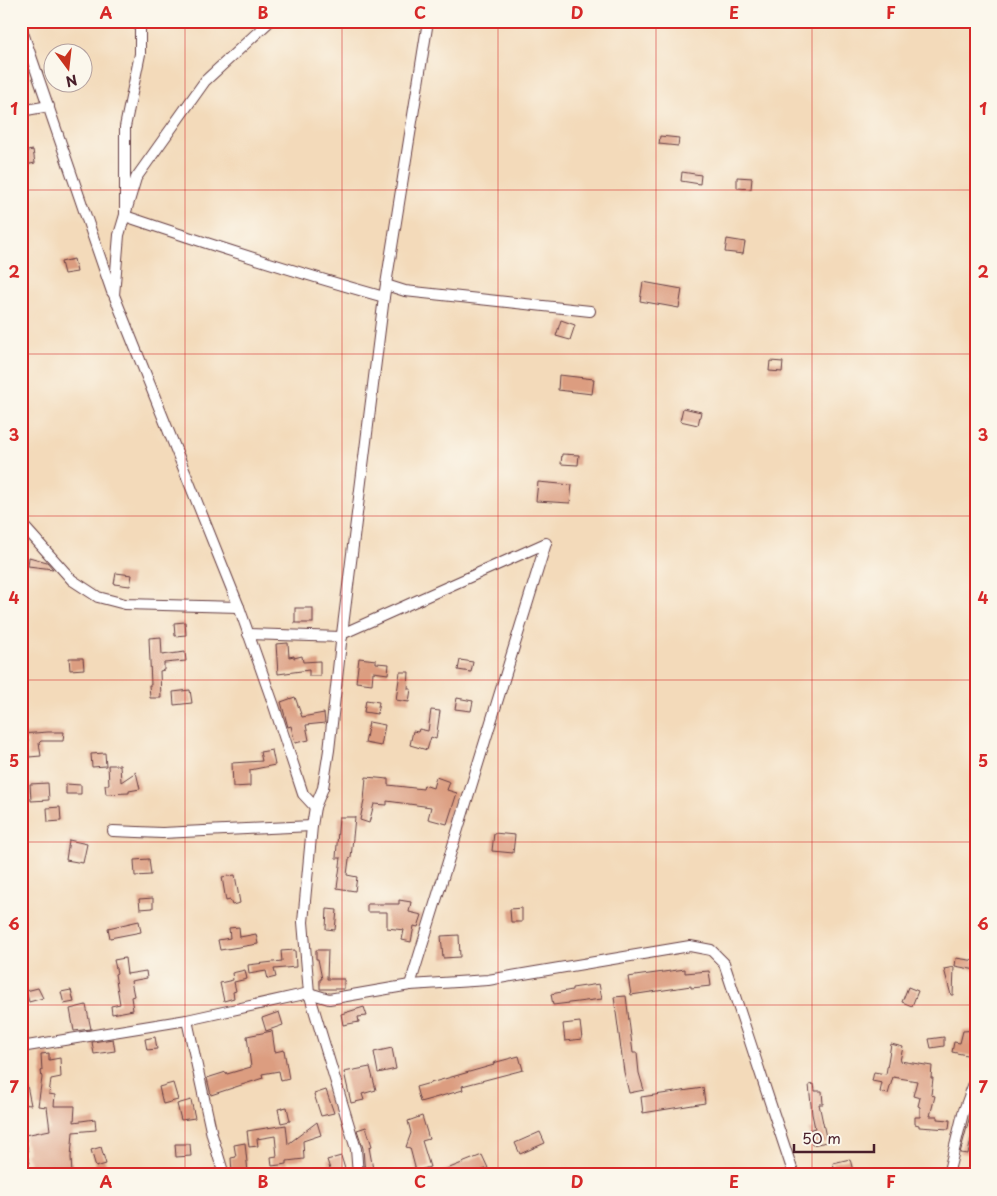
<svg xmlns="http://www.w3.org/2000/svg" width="997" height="1196" font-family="'Playpen Sans',sans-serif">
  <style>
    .building { fill: #dc9d80 }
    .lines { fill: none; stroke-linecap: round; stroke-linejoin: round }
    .minor-casing { stroke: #633b40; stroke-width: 12 }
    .minor { stroke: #fff; stroke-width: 10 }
    .grid { fill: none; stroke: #d62828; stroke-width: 1; stroke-opacity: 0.55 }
    .neatline { fill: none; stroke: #d62828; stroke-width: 2 }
    .grid-label { font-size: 16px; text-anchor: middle; font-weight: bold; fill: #d62828 }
  </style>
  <rect width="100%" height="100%" fill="#fbf7ec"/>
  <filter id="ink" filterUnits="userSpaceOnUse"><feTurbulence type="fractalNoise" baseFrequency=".02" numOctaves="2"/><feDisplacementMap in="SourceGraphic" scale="10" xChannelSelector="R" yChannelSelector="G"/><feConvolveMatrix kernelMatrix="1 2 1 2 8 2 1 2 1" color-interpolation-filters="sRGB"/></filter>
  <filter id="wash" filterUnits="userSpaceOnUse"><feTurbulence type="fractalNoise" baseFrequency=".0096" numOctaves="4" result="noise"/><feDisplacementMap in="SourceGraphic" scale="20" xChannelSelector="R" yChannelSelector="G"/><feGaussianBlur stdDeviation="1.12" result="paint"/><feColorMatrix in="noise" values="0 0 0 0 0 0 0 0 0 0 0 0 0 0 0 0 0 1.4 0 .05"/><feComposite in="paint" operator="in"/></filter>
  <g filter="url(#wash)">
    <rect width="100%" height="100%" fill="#f3daba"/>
    <g id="blocks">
      <g class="building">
        <path d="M660,136L679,138L678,146L659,144Z"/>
        <path d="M33,150L35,163L21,166V152Z"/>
        <path d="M682,172L701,175L700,184L681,181Z"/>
        <path d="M737,177L752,178L751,189L737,188Z"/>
        <path d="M727,239L745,242L743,254L725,252Z"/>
        <path d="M74,259L77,272L64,274L61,262Z"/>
        <path d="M643,282L682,289L679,308L640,301Z"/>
        <path d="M561,320L575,325L570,340L556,336Z"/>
        <path d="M770,361L783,362L782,372L769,371Z"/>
        <path d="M559,375L594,379L592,394L558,390Z"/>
        <path d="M683,408L701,412L698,425L680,421Z"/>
        <path d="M562,454L579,455L578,465L561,464Z"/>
        <path d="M538,482L572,485L570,503L536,501Z"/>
        <path d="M29,557L47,562L53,569L28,566Z"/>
        <path d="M116,573L132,575L130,586L114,584Z"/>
        <rect x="295" y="608" width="18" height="15"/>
        <path d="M185,622L186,635L175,636L174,623Z"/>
        <path d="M161,637L162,655L185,652L186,661L164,663V670L160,671L161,698H150L149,685H151L149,638Z"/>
        <path d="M288,643L289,657L294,656V658L302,656L303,662L320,661V676H309V670L278,674L276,644Z"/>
        <path d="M69,658H83L84,669L70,670Z"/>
        <path d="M359,658L376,660V663L389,664L388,674L373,672L372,684L356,682Z"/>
        <path d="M460,660L473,662L471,672L458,670Z"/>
        <path d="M400,672H409L408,689H411L409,702L396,700Z"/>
        <path d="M190,690L192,703L174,705L173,692Z"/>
        <path d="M295,697L302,717L324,713L325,723L306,725L309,740L295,743L291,726L288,727L281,702Z"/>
        <path d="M457,698L473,701L471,711L455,709Z"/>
        <path d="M366,700L379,702L377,714L364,712Z"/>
        <path d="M431,710L440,711L436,739L431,737L427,750L410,745L413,731L418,732L419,729L428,731Z"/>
        <path d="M369,722L385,725L381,746L365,743Z"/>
        <path d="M48,732H64L63,741H41L39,743L41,756L29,757L28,740H21V734Z"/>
        <path d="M272,750L275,765L250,770V786L233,787L232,763L262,761L260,752Z"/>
        <path d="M105,753L106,766L92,767L91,754Z"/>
        <path d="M108,765H120L121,782L136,772L140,789L129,791V793L106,794L105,785H109Z"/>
        <path d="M366,777L388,779V785L423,789L424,785L433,788L436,777L450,782L447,790L457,793L447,824L428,819L431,807L387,801V805L374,804L369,823L360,820L364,801Z"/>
        <path d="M48,783L49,800L31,801L30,784Z"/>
        <path d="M66,784L81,785V794H66Z"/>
        <path d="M60,807L61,821L48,822L47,808Z"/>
        <path d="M339,817H355L351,858L349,859L347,875L357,877L355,891L337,888L341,858H336Z"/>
        <path d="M494,833L515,835L513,853L492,851Z"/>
        <path d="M69,840L87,844L83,863L66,860Z"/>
        <path d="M149,859L151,875L135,876L134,860Z"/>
        <path d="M235,875L240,903L232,905L230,900L226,901L222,877Z"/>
        <path d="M153,898V908L140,909L139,899Z"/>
        <path d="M399,900L411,902L409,912L422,915L418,927L414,926L411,942L402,940L404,930L387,928V912H367V904H399Z"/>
        <path d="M522,908V922H511L510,909Z"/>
        <path d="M327,909L337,910L335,930L326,929Z"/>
        <path d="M139,921L141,932L110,938L108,928Z"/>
        <path d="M239,927L240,937L256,934L258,944L220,950L218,940L230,938L229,928Z"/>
        <path d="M459,935L460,957L443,958L441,936Z"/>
        <path d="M295,950L296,967L274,969L276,977L268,979L266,971L249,974L248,965L282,961L281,951Z"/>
        <path d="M316,950H328L327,979H344V989H320V979H322L318,959H316Z"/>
        <path d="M125,958L127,974L146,971L147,978L131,981L134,996L131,997L133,1010L112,1014L111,1006L120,1004L115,974L117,973L114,960Z"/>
        <path d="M956,958L976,961V970L955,966Z"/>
        <path d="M954,967L953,995H951L944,969Z"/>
        <path d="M685,969V973L709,971L711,986L691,988V986L631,995L628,977Z"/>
        <path d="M245,970L247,979L234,982L236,991L233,992L234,998L224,1001L220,983L233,980L232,973Z"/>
        <path d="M599,984L602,999L553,1005L551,994L572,990V988Z"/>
        <path d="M908,987L918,991L912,1006L902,1002Z"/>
        <path d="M38,988L43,998L29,1002L26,991Z"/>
        <path d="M71,990L74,1002L64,1004L61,992Z"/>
        <path d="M626,996L633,1053H637L639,1073L644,1090L629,1093L624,1072L614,997Z"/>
        <path d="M86,1005L91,1029L74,1031L70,1009Z"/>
        <path d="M364,1007L367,1016L358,1017L359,1022L343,1025L341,1014Z"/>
        <path d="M279,1012L283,1025L266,1031L262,1018Z"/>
        <path d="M580,1022L582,1039L565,1041L563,1024Z"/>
        <path d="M976,1030V1057L952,1052L954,1042L960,1043L963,1031Z"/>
        <path d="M272,1031L275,1052L284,1050L289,1079L281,1081L279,1071L262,1074L263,1078L211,1095L207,1078L226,1072L227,1074L251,1067L247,1036Z"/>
        <path d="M155,1037L157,1049L147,1050L145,1039Z"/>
        <path d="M944,1037V1046L931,1048L929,1039Z"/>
        <path d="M113,1039L115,1051L94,1054L92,1042Z"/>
        <path d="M891,1044L903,1047L900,1061L932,1066L931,1078H933L931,1095L935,1096L930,1116H937V1119L950,1120L949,1129L919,1127V1125L915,1124V1117H920V1107L918,1106L920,1098L913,1096L917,1081L893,1077L888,1094L880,1092L882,1083L872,1081L874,1072L886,1074Z"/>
        <path d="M392,1048L396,1069L378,1073L374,1052Z"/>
        <path d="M49,1053V1060L60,1058L61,1077L51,1079L49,1094L55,1095L54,1106H75L74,1122L95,1119L96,1130L73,1132L71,1157L72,1175H21V1166L30,1163L26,1153L28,1152L25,1135L50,1130L47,1107L38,1106L42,1078L41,1071H42L41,1054Z"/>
        <path d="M519,1056L523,1070L462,1086L463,1090L420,1102L416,1087L494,1065L493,1063Z"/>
        <path d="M370,1067L376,1090L362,1094L364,1100L351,1103L344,1072Z"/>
        <path d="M21,1076H25L31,1105L21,1104Z"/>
        <path d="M173,1083L178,1100L163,1104L159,1087Z"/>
        <path d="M814,1084L815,1091H822L823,1104H819L827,1142L812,1145L808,1130L815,1128L812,1114L809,1085Z"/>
        <path d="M703,1088L705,1103L643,1113L641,1097Z"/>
        <path d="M326,1090L334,1113L321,1116L314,1094Z"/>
        <path d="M191,1100L195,1118L181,1120L177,1104Z"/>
        <path d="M973,1105H976V1139H971L968,1154L960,1153Z"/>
        <path d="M287,1107L290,1121L281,1123L278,1109Z"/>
        <path d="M422,1116L429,1139L422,1141L430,1167L416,1171L410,1148L406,1147L411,1133L408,1121Z"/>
        <path d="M317,1122L321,1135L303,1141L304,1159L287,1161V1164L272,1166L271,1157L277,1156L275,1136L257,1139L258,1146L249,1147L247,1131L286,1125L288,1144Z"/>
        <path d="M366,1127L372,1146L369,1147L374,1175H365L363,1148L357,1130Z"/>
        <path d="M540,1132L545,1143L520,1154L515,1143Z"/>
        <path d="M245,1143L248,1172L232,1173L231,1158L236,1157L234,1145Z"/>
        <path d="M175,1144H190L191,1156L176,1157Z"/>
        <path d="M101,1147L106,1164L96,1167L91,1150Z"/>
        <path d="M482,1155L488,1168L471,1175H432Z"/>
        <path d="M341,1156L346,1172L332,1175L327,1160Z"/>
        <path d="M850,1159L854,1175H836L833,1163Z"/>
      </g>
    </g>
  </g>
  <g filter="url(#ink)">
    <use href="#blocks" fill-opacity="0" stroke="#633b40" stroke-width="1"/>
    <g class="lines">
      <g class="minor-casing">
        <g id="minor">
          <path d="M140,21V54L125,127V216C211,245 297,273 384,297"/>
          <path d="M270,21L205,81L136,178L119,235L114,295L239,607L274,706L303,794L315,807"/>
          <path d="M21,27L112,292"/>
          <path d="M21,111L49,106"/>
          <path d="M386,285L405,291L590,311"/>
          <path d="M21,523L72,580L98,597L125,604L239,607"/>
          <path d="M248,634L342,637"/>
          <path d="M342,634L546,543L410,985"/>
          <path d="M113,831L162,833L312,826"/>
          <path d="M187,1020L212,1135L224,1175"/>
          <path d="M21,1047L187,1020L309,993L329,999L410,985L488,980L690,946L711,950L724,963L794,1175"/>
          <path d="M358,1175L356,1149L309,993L303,922L312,826L315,807L323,788L329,750L342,634L384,297L428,21"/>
          <path d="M948,1175L963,1113L976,1078"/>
        </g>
      </g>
      <use href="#minor" class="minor"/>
    </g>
  </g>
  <path class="grid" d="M185,21V1175M342,21V1175M498,21V1175M656,21V1175M812,21V1175M21,190H976M21,354H976M21,516H976M21,680H976M21,842H976M21,1005H976"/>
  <rect width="997" height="1196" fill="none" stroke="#fbf7ec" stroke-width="55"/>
  <g transform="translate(68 68) rotate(165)"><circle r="24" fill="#fbf7ec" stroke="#b4a19f"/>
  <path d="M0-4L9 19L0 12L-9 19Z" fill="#c8321e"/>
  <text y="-8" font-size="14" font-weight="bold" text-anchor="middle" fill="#4a1f2b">N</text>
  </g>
  <path d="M794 1144v8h80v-8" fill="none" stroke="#4a1f2b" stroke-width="2.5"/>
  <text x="802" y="1144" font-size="15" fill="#4a1f2b" stroke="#fbf7ec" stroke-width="4" paint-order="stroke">50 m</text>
  <rect x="28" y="28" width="942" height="1140" class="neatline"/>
  <g class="grid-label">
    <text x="106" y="19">A</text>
    <text x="263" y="19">B</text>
    <text x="420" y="19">C</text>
    <text x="577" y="19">D</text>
    <text x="734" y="19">E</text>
    <text x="891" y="19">F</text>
    <text x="14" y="115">1</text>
    <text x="983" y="115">1</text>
    <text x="14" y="278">2</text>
    <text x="983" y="278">2</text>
    <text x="14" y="441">3</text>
    <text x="983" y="441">3</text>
    <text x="14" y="604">4</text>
    <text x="983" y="604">4</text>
    <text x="14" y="767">5</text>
    <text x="983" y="767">5</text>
    <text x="14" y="930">6</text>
    <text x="983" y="930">6</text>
    <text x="14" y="1093">7</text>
    <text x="983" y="1093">7</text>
    <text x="106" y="1188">A</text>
    <text x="263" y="1188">B</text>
    <text x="420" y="1188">C</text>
    <text x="577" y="1188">D</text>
    <text x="734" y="1188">E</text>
    <text x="891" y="1188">F</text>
  </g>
</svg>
